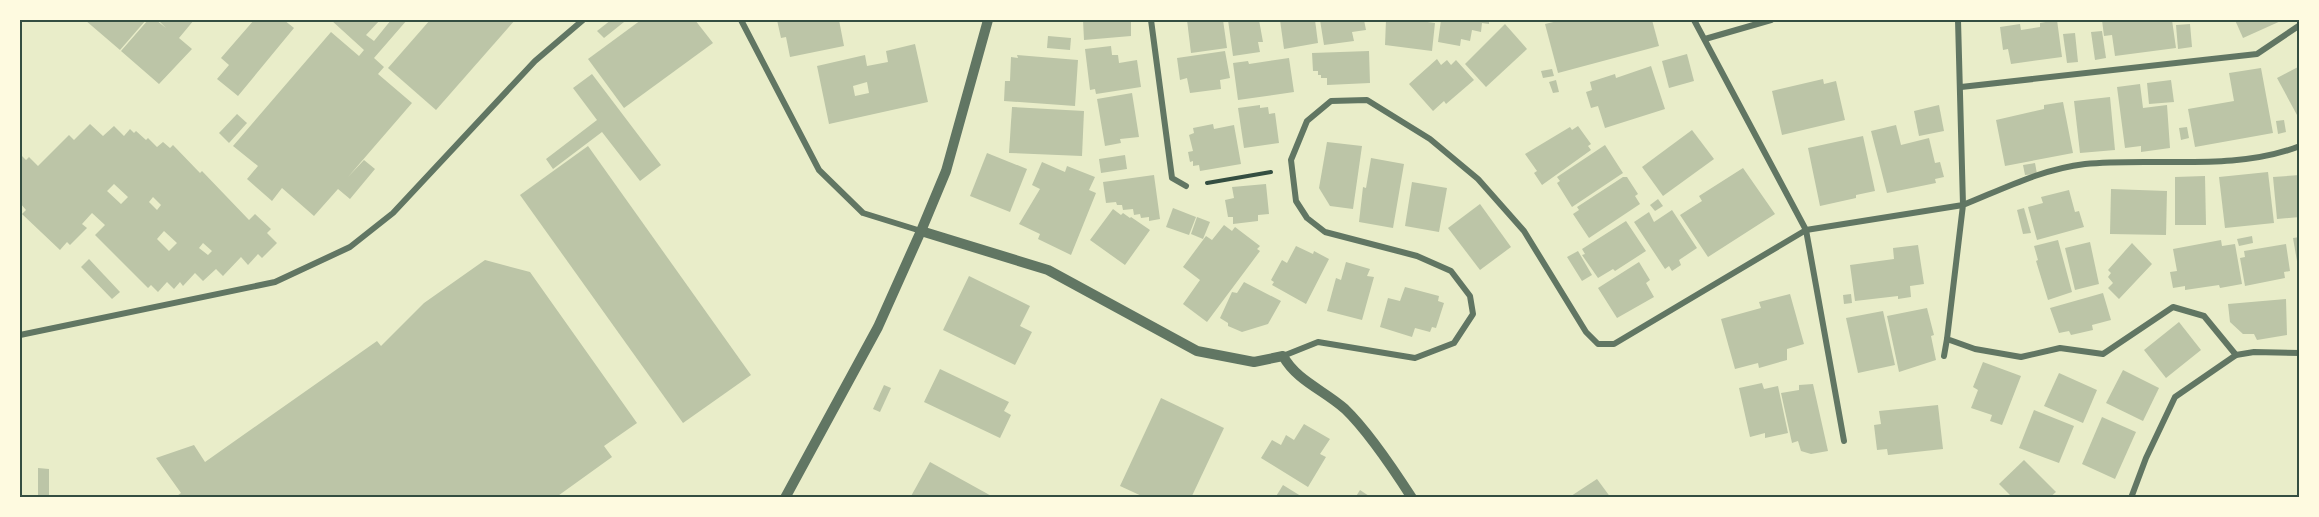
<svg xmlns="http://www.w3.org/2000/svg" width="2319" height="517" font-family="Overpass,sans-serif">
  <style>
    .building { fill: #bcc5a7; fill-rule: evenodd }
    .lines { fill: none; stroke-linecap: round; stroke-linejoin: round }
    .path { stroke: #344e41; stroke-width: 4 }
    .minor { stroke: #617663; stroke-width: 6 }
    .tertiary { stroke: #617663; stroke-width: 10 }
    .neatline { fill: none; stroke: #344e41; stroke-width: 2 }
  </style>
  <rect width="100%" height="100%" fill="#e9edc9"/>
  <g class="building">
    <path d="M85,20H146L120,50Z"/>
    <path d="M148,20H156L166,28L158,20H194L179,38L192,49L159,84L121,51Z"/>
    <path d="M254,20H284L294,28L238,96L217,79L229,65L221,58Z"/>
    <path d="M331,20H380L366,35L374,41L391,20H407L374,58L384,67L378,74L412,103L348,177L364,160L375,169L350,199L338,189L314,216L282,188L272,201L247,179L258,166L233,146L331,32L359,56L364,50Z"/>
    <path d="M430,20H515L436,110L388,68Z"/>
    <path d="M611,20H622L624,22L604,38L597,31Z"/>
    <path d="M641,20H695L713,43L624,108L588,59Z"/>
    <path d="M777,20H839L844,46L790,57L786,37L781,38Z"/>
    <path d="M1083,20H1127L1128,22L1131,21V36L1084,40Z"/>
    <path d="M1187,20H1223L1227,48L1191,53Z"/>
    <path d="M1228,20H1259L1263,42H1258L1260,52L1233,56Z"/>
    <path d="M1280,20H1315L1318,43L1284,49Z"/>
    <path d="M1320,20H1364L1366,30L1352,32L1354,41L1324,45Z"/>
    <path d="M1386,20H1420V21L1435,23L1432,51L1385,45Z"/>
    <path d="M1441,20H1489V24L1482,23L1481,32L1472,30L1470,41L1461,39L1460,46L1438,42Z"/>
    <path d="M1562,20H1652L1659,46L1558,73L1545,24Z"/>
    <path d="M2057,20L2062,57L2011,64L2008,49L2003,50L2000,27L2020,24L2021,30L2040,27V23Z"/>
    <path d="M2102,20H2172L2176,48L2115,56L2112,35L2104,36Z"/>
    <path d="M2235,20H2283L2243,38Z"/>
    <path d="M1505,24L1527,49L1486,87L1465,64Z"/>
    <path d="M2190,24L2192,47L2178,49L2176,25Z"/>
    <path d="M2102,31L2106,58L2095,60L2091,32Z"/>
    <path d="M2075,33L2078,62L2067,63L2063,34Z"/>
    <path d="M1048,36L1071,38L1070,50L1047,48Z"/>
    <path d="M915,44L928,102L829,124L817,66L865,55L867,66L888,62L886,51ZM867,82L869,93L855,96L853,86Z"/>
    <path d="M1111,46L1112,55H1118L1119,63L1137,60L1141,87L1096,94L1095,89L1090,90L1085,49Z"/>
    <path d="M1225,51L1230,78L1220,80L1221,89L1190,93L1187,78L1180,80L1177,58Z"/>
    <path d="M1369,51L1370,83L1327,85V78H1321V75H1318V71H1313L1312,53Z"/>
    <path d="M1687,54L1694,81L1669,88L1662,61Z"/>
    <path d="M1017,55L1078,60L1075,106L1004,101L1005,81H1010L1011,57L1018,58Z"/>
    <path d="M1289,58L1294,92L1238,100L1233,63L1248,61L1249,64Z"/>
    <path d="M1437,59L1441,65L1447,60L1451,65L1456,60L1474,80L1446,104L1444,101L1433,111L1409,84Z"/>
    <path d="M1651,66L1665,109L1605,128L1598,106L1591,108L1586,92L1592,90L1590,82L1615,74L1616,78Z"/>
    <path d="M2300,66V114L2297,115L2277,78Z"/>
    <path d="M2261,68L2273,133L2195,147L2188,109L2234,101L2229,73Z"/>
    <path d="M1552,69L1554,76L1543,78L1541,71Z"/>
    <path d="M592,74L661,165L640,181L602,132L553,169L546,159L597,120L573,88Z"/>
    <path d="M1823,79L1824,84L1836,81L1845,120L1782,135L1772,91Z"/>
    <path d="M1556,80L1559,92L1553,93L1549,82Z"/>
    <path d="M2171,80L2174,102L2149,104L2147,83Z"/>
    <path d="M2140,84L2143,108L2167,105L2170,148L2141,152V146L2125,148L2117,87Z"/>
    <path d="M1132,93L1139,137L1120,139L1121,143L1105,146L1097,99Z"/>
    <path d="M2110,97L2115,150L2080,153L2074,101Z"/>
    <path d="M2063,102L2073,153L2005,166L1996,120L2044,109V105Z"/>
    <path d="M1260,105V108L1268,107L1269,114L1275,113L1279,143L1244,148L1238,108Z"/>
    <path d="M1939,105L1944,131L1919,136L1914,111Z"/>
    <path d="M1012,107L1084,111L1082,156L1009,153Z"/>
    <path d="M237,114L247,123L229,143L219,133Z"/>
    <path d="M2284,120L2286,132L2278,134L2276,121Z"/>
    <path d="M90,124L103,136L114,126L124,136L130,129L134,133L136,131L146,140L148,138L157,147L163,142L170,148L173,145L200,173L202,171L249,220L255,214L271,229L267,233L277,243L262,258L258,254L248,265L241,257L223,276L216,269L203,281L195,273L183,286L180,282L174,289L167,282L158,292L151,285L148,288L95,235L105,225L92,213L82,224L87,228L70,245L67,242L60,250L22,214L26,210L20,203V154L26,160L29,157L38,166L69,135L74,140ZM114,184L128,197L121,204L107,191ZM153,197L161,205L157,210L149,202ZM164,231L177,243L169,251L157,239ZM203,243L212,251L208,255L199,248Z"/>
    <path d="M1213,124L1214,129L1234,125L1241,164L1200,171L1199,165L1193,166V161L1190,162L1188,152L1193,151L1189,135L1194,133L1193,128Z"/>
    <path d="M1896,125L1901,145L1929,138L1935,163L1940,162L1944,177L1935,179L1936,183L1887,193L1871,131Z"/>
    <path d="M1578,126L1591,144L1588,146L1591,150L1542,185L1534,173L1537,171L1525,154L1570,127L1572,130Z"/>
    <path d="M2187,127L2189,138L2181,140L2179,128Z"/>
    <path d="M1692,130L1714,159L1663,196L1642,167Z"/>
    <path d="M1863,136L1875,191L1856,195V198L1820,206L1808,148Z"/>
    <path d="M1327,142L1362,146L1353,209L1330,206L1319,188Z"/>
    <path d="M1605,145L1623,173L1572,207L1557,183L1560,181L1557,177Z"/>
    <path d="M588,146L751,375L683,423L520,195Z"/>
    <path d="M987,153L1027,169L1010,212L970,196Z"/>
    <path d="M1125,155L1127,169L1101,173L1099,159Z"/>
    <path d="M1371,158L1404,164L1393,228L1359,222L1363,187L1366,188Z"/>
    <path d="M1042,162L1065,172L1067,166L1095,177L1089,190L1096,193L1071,255L1038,239L1040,234L1019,224L1040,189L1032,185Z"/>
    <path d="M2035,163L2037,174L2025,175L2023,165Z"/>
    <path d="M1743,168L1775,214L1708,257L1680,215L1702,201L1699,196Z"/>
    <path d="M2268,172L2274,223L2225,228L2219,177Z"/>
    <path d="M1154,175L1160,219L1149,221V217L1141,218L1140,214L1134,215L1133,209L1123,210L1122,205H1117L1116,202L1106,203L1103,182Z"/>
    <path d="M2300,175V217L2277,219L2273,177Z"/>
    <path d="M2205,176L2206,225H2175V177Z"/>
    <path d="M1623,177H1627L1638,194L1635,196L1640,204L1589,238L1573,214L1579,210L1577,207Z"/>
    <path d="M1412,182L1447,188L1439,232L1405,226Z"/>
    <path d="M1266,184L1269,214L1258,215V221L1233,224V217H1228L1225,200L1234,198L1232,187Z"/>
    <path d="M2111,189L2167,191L2166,235L2110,234Z"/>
    <path d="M2069,190L2075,212L2079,211L2084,227L2037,240L2028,207L2043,203L2041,197Z"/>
    <path d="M1658,199L1663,206L1655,211L1650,205Z"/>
    <path d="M1480,204L1511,247L1480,270L1448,228Z"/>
    <path d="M1173,208L1196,217L1189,235L1166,227Z"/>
    <path d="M2024,208L2031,233L2023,234L2017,210Z"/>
    <path d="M1113,209L1121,215L1123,213L1130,218L1131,217L1150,230L1125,265L1090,240Z"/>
    <path d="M1672,210L1697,248L1679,260L1681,265L1672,271L1669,266L1665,269L1634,222L1649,212L1654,222Z"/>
    <path d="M1197,217L1210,222L1203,239L1191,234Z"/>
    <path d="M1626,221L1646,251L1615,271L1613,269L1598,278L1582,255L1585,254L1582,249Z"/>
    <path d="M1224,225L1232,231L1235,227L1260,246L1257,249L1260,251L1207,322L1183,304L1200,280L1183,267L1206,236L1212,240Z"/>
    <path d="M2252,236L2253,243L2239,246L2237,239Z"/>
    <path d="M2300,237V267H2298L2293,238Z"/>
    <path d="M2058,240L2072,292L2048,300L2036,261L2038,260L2034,246Z"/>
    <path d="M2221,240L2222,246L2235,244L2242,284L2220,288L2219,285L2185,290V286L2173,288L2170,272L2177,271L2173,249Z"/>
    <path d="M2090,242L2099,284L2075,290L2065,248Z"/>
    <path d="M2132,243L2152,264L2119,299L2108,288L2113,283L2108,277L2111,273L2108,270Z"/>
    <path d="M2286,244L2290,271L2284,272L2285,278L2245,286L2240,258L2245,257L2244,251Z"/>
    <path d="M1918,245L1924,284L1910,286L1911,297L1898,299V296L1855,301L1850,265L1894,259L1893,248Z"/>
    <path d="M1296,246L1313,254L1314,251L1329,259L1306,304L1272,285L1274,282L1271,280L1282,260L1287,263Z"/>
    <path d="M1578,251L1592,275L1582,281L1567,257Z"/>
    <path d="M89,259L120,292L112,299L81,267Z"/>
    <path d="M485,260L530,272L637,423L604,446L612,457L555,498H174L181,493L156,458L194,445L205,462L377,341L381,346L424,303Z"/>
    <path d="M1346,262L1370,269L1367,276L1374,277L1362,320L1327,311L1336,278L1341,280Z"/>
    <path d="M1639,262L1650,280L1646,283L1654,297L1617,318L1598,288Z"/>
    <path d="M969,276L1030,306L1020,326L1032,332L1015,365L943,330Z"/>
    <path d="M1244,282L1281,301L1268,324L1242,332L1228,326V323L1220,318L1232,292L1237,293Z"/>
    <path d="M1405,287L1439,296L1438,301L1444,303L1436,328L1432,327L1430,332L1415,328L1412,337L1380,327L1388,298L1400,301Z"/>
    <path d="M2103,293L2111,320L2092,325L2093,330L2071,335L2069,331L2059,333L2050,308Z"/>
    <path d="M1790,294L1804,344L1787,349V360L1759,368L1758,363L1735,369L1721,319L1761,308L1759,302Z"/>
    <path d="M1851,294L1852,303L1844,304L1843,295Z"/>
    <path d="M2286,299L2287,335L2257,340L2254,334H2243L2230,322L2228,304Z"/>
    <path d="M1927,308L1934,335L1931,336L1936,360L1899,372L1887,316Z"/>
    <path d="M1883,311L1895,365L1858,373L1846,318Z"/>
    <path d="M2179,322L2201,350L2166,378L2144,350Z"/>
    <path d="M1983,362L2021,376L2002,425L1990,421L1992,415L1971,408L1978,390L1973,387Z"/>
    <path d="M940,369L1009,402L1004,411L1011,415L1000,438L924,402Z"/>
    <path d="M2123,370L2159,388L2143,421L2106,403Z"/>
    <path d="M2059,373L2097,390L2083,423L2044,406Z"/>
    <path d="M1762,383L1764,389L1778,386L1788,433L1765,438V433L1750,437L1739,388Z"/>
    <path d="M1813,384L1828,451L1811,454L1801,451L1798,441L1792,443L1781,393L1799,390V385Z"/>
    <path d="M884,385L891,388L880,412L873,409Z"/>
    <path d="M1161,398L1224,428L1191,498H1146L1120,486Z"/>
    <path d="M1938,405L1943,449L1888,455L1887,449L1877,450L1874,425L1881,424L1879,411Z"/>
    <path d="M2034,410L2074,426L2059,463L2019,448Z"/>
    <path d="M2102,417L2136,432L2115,479L2082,464Z"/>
    <path d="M1304,424L1330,439L1320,454L1326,457L1308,487L1261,458L1272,440L1281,445L1286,435L1294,440Z"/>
    <path d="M2024,460L2056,492L2049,498H2013L1999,484Z"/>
    <path d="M930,462L995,498H910Z"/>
    <path d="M38,468L49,469V498H38Z"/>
    <path d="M1597,479L1611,498H1568Z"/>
    <path d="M1283,485L1304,498H1275Z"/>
    <path d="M1360,490L1372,498H1355Z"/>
  </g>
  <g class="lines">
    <path class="path" d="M1207,183L1271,172"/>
    <g class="minor">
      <path d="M741,20L819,170L863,213L921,231"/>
      <path d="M1151,20L1172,178L1186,186"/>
      <path d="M1694,20L1806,230L1963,205L1958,20"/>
      <path d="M1705,39L1771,20"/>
      <path d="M1961,87L2257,54L2300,25"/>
      <path d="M20,335L275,282L350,247L393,213L535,61L583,20"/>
      <path d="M2236,355L2204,316L2173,307L2103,354L2060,348L2021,357L1975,349L1947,339L1963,205C2003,189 2042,169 2085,164C2154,157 2234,172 2300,146"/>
      <path d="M1283,356L1318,342L1415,358L1454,343L1473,314L1470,296L1451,271L1417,256L1325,232L1307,218L1296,201L1291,160L1307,121L1331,101L1367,100L1430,139L1478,179L1524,231L1586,332L1598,344H1614L1806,230L1844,441"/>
      <path d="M1944,356L1947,339"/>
      <path d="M2131,498L2146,458L2175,397L2236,355L2254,352L2300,353"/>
    </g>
    <g class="tertiary">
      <path d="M921,231L1048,270L1197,351L1254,362L1283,356C1297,381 1324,390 1345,409C1369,432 1394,470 1412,498"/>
      <path d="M785,498L878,327L921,231L946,171L988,20"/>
    </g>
  </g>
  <rect width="2319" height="517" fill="none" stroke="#fefae0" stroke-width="42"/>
  <rect x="21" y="21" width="2277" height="475" class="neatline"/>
</svg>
